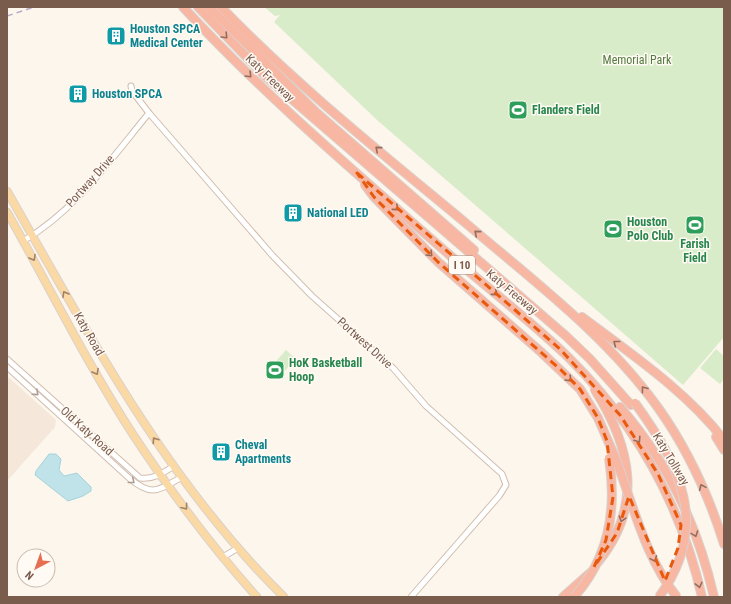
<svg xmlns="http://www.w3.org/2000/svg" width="731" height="604" font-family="'Roboto Condensed',sans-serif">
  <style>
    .residential { fill: #f5e8da }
    .green { fill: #d8ecc9 }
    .water { fill: #bfe3e8; stroke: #a5d3da }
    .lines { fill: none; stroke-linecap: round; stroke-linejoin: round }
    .minor-casing { stroke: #d1beb0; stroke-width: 7 }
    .major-casing { stroke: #dad1cd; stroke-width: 9 }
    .highway-casing { stroke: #dad1cd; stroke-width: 10 }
    .minor { stroke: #fff; stroke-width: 5 }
    .major { stroke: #fbd9a5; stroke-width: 7 }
    .highway { stroke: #f7b7a3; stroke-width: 8 }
    .rail { stroke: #b9a8c9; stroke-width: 1.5; stroke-dasharray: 6 4; stroke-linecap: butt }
    .highway-bridge-casing { stroke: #dad1cd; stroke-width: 10; stroke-linecap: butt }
    .highway-bridge { stroke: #f7b7a3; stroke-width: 8 }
    .oneway { stroke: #936e5e }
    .oneway2 { stroke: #a18267 }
    .oneway3 { stroke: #af9d94 }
    .marked { fill: none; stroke: #e8590c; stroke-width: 3; stroke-dasharray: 8 5; stroke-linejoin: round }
    .labels { text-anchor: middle; stroke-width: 3; stroke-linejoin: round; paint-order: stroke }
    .shield { fill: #fffaf3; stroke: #a28b7f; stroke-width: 1 }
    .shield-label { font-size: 11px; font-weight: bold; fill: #7a5c4d }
    .culture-label { font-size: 12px; font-weight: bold; fill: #0d838f; stroke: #fffaf3; text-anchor: start }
    .park-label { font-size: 12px; fill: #537a41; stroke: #fffaf3 }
    .street-label { font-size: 12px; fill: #7a5c4d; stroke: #fffaf3 }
    .leisure-label { font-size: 12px; font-weight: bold; fill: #27864d; stroke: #fffaf3; text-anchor: start }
  </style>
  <rect width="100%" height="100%" fill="#fdf6ec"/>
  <path class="residential" d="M7,376L56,420L55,427L7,481Z"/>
  <g class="green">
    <path d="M264,7H724V337L683,385L377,120L274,22L280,15L275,16Z"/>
    <path d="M716,349L724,356V379L720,384L700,368Z"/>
    <path d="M286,350L296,359L280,376L271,367Z"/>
  </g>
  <path class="water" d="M49,454H56L61,459L59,470L64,476L77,473L91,487V491L83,496L68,501L35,475L36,471Z"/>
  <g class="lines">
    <g class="minor-casing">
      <g id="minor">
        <path d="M131,86L132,91L149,113L272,255L312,296L393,368L426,406L502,474L506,485L499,496L411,597"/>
        <path d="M23,241C75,211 111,159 149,113"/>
        <path d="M7,359L140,478C153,480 163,473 174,466"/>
        <path d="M7,367L129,478C152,497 157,491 182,477"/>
        <path d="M223,557L238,548"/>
      </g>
    </g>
    <g class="major-casing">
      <g id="major">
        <path d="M7,191C88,333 166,481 284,597"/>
        <path d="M7,212C49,286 87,364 134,436C171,492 212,547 257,597"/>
      </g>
    </g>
    <g class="highway-casing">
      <g id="highway">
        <path d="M183,7C264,95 355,172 445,251C486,287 530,320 569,358C637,425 681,505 702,597"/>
        <path d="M198,7L266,77L566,336L590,359L631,405"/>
        <path d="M209,7L317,113L474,250"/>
        <path d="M221,7C297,86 384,155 468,225C535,282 608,337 659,409C688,450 709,496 724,544"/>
        <path d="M365,185L374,197L438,262L541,352L580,389L598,418L615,457"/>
        <path d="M582,317C631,354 686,391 724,440"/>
        <path d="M595,390C631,447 644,506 598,562"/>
        <path d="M620,407C668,462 698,527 714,597"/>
        <path d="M716,437L724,450"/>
        <path d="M563,597L590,573"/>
      </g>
    </g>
    <use href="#minor" class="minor"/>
    <use href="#major" class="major"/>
    <use href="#highway" class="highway"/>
    <path class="rail" d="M7,16L34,7"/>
    <g class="highway-bridge-casing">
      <g id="highway-bridge">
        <path d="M635,403C680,465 711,526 659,597"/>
        <path d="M615,457C633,504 645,558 677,597"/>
        <path d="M574,597C609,558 617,509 609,458"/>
      </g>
    </g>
    <use href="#highway-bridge" class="highway-bridge"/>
  </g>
  <defs><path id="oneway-chevron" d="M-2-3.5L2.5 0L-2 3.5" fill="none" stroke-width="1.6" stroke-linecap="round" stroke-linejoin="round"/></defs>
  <g class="oneway">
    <use href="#oneway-chevron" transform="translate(225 36) rotate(47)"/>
    <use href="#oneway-chevron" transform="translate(249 75) rotate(45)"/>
    <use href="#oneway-chevron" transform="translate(378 149) rotate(-139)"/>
    <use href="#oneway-chevron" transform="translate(396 208) rotate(41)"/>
    <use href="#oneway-chevron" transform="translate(477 233) rotate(-140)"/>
    <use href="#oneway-chevron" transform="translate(430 254) rotate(45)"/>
    <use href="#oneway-chevron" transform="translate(495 293) rotate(40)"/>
    <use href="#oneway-chevron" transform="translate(616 343) rotate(-142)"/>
    <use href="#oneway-chevron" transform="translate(569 379) rotate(46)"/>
    <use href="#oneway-chevron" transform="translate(644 389) rotate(-127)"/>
    <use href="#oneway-chevron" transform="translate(638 440) rotate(57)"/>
    <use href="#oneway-chevron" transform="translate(702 487) rotate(-114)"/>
    <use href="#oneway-chevron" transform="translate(622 519) rotate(108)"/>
    <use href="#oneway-chevron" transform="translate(695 534) rotate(70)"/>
    <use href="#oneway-chevron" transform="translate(654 559) rotate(66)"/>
    <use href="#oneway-chevron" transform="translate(699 585) rotate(76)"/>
  </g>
  <g class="oneway2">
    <use href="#oneway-chevron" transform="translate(33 258) rotate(61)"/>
    <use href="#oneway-chevron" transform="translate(65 294) rotate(-120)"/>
    <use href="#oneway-chevron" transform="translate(96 372) rotate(61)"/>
    <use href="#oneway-chevron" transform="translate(155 440) rotate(-124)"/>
    <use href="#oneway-chevron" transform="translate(185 507) rotate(53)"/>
  </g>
  <g class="oneway3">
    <use href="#oneway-chevron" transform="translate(36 393) rotate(42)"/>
    <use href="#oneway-chevron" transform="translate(132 481) rotate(39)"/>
  </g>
  <path class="marked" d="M357,173L560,349L620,415L658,474L681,525L678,548L665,581L629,496L617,533L594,567L606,540L613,497L607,441L598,418L580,389L561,370L438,262L374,197Z"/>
  <defs>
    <g id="building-square" transform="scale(1)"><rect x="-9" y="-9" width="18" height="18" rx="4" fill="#0f9aa8" stroke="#fffaf3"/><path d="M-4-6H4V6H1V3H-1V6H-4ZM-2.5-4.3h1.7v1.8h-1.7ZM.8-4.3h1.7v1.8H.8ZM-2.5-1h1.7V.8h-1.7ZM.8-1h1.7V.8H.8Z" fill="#fff"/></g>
    <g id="stadium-square" transform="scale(1)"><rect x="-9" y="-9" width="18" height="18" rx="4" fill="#2e9e5b" stroke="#fffaf3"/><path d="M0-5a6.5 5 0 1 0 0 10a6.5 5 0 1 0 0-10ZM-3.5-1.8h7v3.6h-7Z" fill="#fff"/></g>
  </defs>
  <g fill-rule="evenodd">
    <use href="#building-square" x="116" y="36"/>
    <use href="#building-square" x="78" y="94"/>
    <use href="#stadium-square" x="518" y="110"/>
    <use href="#building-square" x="293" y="213"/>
    <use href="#stadium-square" x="695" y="225"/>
    <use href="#stadium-square" x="613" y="229"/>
    <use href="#stadium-square" x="275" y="370"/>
    <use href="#building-square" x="221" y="452"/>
  </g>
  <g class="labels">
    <rect class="shield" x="449" y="256" width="26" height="18" rx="3"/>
    <g class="shield-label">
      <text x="462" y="269">I 10</text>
    </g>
    <g class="culture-label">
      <text x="130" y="33">Houston SPCA<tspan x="130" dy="14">Medical Center</tspan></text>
      <text x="92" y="98">Houston SPCA</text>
      <text x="307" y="217">National LED</text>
      <text x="235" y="449">Cheval<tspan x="235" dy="14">Apartments</tspan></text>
    </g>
    <g class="park-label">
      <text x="637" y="64">Memorial Park</text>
    </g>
    <g class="street-label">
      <text transform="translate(270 78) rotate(44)" y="4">Katy Freeway</text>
      <text transform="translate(90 181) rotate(-48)" y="4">Portway Drive</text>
      <text transform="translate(512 292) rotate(40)" y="4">Katy Freeway</text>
      <text transform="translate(89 334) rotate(60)" y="4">Katy Road</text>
      <text transform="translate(365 343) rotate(42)" y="4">Portwest Drive</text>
      <text transform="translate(87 431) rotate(42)" y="4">Old Katy Road</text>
      <text transform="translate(671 459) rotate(59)" y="4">Katy Tollway</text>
    </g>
    <g class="leisure-label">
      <text x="532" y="114">Flanders Field</text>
      <text x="627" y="226">Houston<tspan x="627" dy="14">Polo Club</tspan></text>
      <text x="695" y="248" text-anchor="middle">Farish<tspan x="695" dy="14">Field</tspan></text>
      <text x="289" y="367">HoK Basketball<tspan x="289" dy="14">Hoop</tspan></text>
    </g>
  </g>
  <rect width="731" height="604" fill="none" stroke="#7a5c4d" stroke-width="16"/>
  <g transform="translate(36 568) rotate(221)"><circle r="19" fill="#fffaf3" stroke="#cabbb1"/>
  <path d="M0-3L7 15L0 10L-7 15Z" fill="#e76f51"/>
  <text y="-6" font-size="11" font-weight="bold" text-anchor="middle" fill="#7a5c4d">N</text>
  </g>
</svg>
